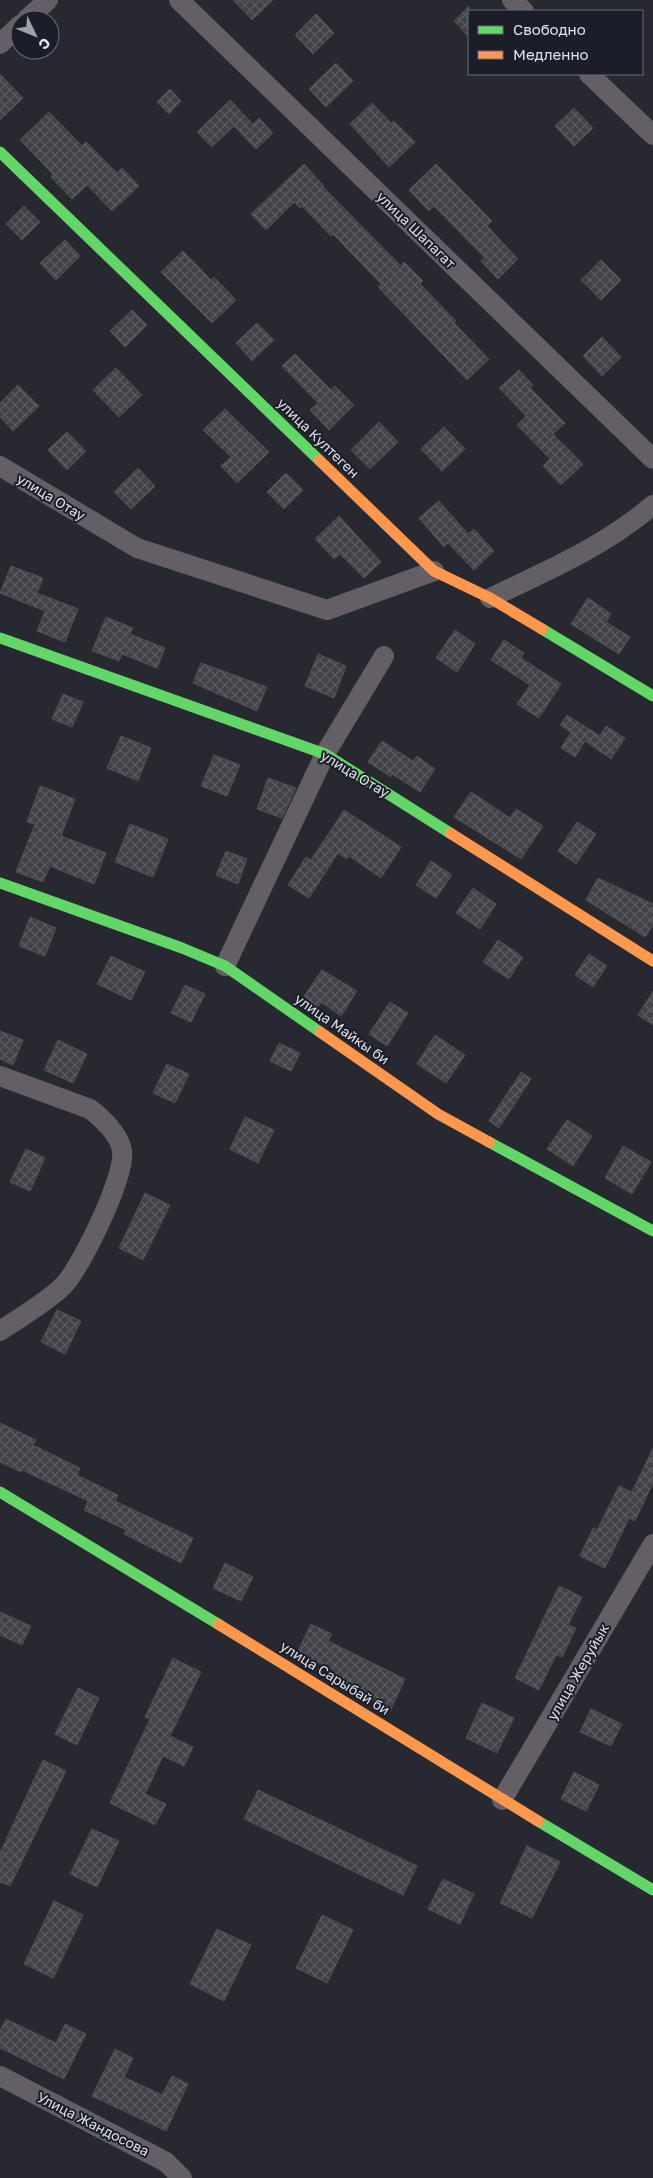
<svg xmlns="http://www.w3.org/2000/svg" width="653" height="2178" font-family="'Golos Text',sans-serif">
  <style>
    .building { fill: url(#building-cross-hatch); stroke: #4e4f54 }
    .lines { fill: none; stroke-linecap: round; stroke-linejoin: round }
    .street { stroke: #645f66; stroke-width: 20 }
    .fast { stroke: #63d668; stroke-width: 11 }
    .slow { stroke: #ff974d; stroke-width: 11 }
    .labels { text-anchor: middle; stroke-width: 4; stroke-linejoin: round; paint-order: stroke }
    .street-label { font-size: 14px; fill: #dde0e8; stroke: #1b1e29 }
  </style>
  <defs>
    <pattern id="building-cross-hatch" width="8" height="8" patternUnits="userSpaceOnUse" patternTransform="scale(1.25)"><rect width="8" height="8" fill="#414247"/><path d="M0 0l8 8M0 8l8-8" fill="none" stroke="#5c5d62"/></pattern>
  </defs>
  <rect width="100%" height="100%" fill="#282930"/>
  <g class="building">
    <path d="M233,0H273L252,20Z"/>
    <path d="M469,6V37L454,21Z"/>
    <path d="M316,14L334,33L313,54L295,35Z"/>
    <path d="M336,63L353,81L326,107L309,89Z"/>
    <path d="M0,74L23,98L0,120Z"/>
    <path d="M170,89L181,101L169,114L157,102Z"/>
    <path d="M230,100L253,124L259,118L273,133L256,149L234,126L212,147L197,132Z"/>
    <path d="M372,103L391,123L394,121L415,142L389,167L350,124Z"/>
    <path d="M574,108L593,128L574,146L555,126Z"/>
    <path d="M49,112L82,146L86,142L117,173L122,168L139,186L112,211L87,185L72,199L51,177L53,174L20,140Z"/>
    <path d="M304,164L324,186L323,187L401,266L404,262L423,281L420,284L456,321L454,323L489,359L467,380L378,287L381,284L333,234L331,236L302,206L300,208L294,202L266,230L251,214Z"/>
    <path d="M436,164L492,221L487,226L518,259L498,279L481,261L485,258L434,206L429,211L409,190Z"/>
    <path d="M24,206L40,222L22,240L6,224Z"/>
    <path d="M65,240L80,256L56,280L40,263Z"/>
    <path d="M183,251L211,280L214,277L236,300L212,323L161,272Z"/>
    <path d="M601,260L621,280L601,300L581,280Z"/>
    <path d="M132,310L147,325L125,347L110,331Z"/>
    <path d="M257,323L274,340L252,361L236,343Z"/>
    <path d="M602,337L621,357L602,376L583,356Z"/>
    <path d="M295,354L331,390L335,386L354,405L329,430L310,410L318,403L282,366Z"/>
    <path d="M116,368L142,395L119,417L93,390Z"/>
    <path d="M519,370L533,385L530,388L565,423L553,434L583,464L561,485L543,466L550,459L517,425L526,416L499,388Z"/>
    <path d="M18,385L39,406L13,431L0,417V403Z"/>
    <path d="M225,409L269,452L237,483L221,466L231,457L203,430Z"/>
    <path d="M379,422L398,442L370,469L351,450Z"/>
    <path d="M444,427L465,449L442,471L421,449Z"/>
    <path d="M67,432L86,451L67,470L48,450Z"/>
    <path d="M138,468L155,486L131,509L114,492Z"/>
    <path d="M286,473L303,490L284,509L267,492Z"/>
    <path d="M439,501L468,534L474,529L494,551L474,570L448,543L444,547L419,518Z"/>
    <path d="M339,516L381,562L364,578L340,554L334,559L315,539Z"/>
    <path d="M11,566L43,578L37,593L78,609L65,642L37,631L45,611L0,593Z"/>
    <path d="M588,598L611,614L606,622L630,637L619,654L571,624Z"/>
    <path d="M106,617L133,628L130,634L165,648L157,668L122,654L119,661L92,651Z"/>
    <path d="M455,630L475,644L457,672L436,658Z"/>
    <path d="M504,640L524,653L521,658L561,684L539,718L517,704L530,685L491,660Z"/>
    <path d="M318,654L346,666L334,698L305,686Z"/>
    <path d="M201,663L267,687L257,711L193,683Z"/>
    <path d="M63,694L83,702L72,727L52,719Z"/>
    <path d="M567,715L600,736L606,726L625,738L611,759L585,741L575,757L561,748L571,732L560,725Z"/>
    <path d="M121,736L151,748L138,781L107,768Z"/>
    <path d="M382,741L413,761L417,756L435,769L420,792L392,774L391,777L368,762Z"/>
    <path d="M214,755L240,765L227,796L201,786Z"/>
    <path d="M268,778L296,788L282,818L257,809Z"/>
    <path d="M40,786L75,799L61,836L106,853L94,884L50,866L43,882L16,872L35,824L27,822Z"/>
    <path d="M471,792L510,818L516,809L543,826L521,859L454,817Z"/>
    <path d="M344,810L401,847L381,878L349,856L347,859L338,853L309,898L288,885L306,857L311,860Z"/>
    <path d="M577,822L596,834L576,864L558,851Z"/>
    <path d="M130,824L168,839L153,877L115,862Z"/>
    <path d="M226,851L247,859L238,884L216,875Z"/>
    <path d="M431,861L452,875L436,898L416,885Z"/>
    <path d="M598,878L653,904V925L645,937L586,900Z"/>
    <path d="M473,888L496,904L480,929L456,913Z"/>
    <path d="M30,917L56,928L45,956L19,946Z"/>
    <path d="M498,940L523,957L509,979L483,962Z"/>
    <path d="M589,954L607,966L593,987L575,975Z"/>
    <path d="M111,956L145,972L131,1000L97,984Z"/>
    <path d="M322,970L357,991L341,1016L321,1002L317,1008L303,998Z"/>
    <path d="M185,985L205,994L191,1022L171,1013Z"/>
    <path d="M653,991V1025L638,1015Z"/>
    <path d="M390,1002L408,1013L387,1046L369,1034Z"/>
    <path d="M0,1031L23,1040L13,1065L0,1059Z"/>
    <path d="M435,1035L465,1055L446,1083L417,1064Z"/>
    <path d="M58,1040L87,1054L73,1083L44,1070Z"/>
    <path d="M279,1043L300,1053L291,1071L270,1061Z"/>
    <path d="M167,1064L189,1074L175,1103L153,1093Z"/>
    <path d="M521,1072L531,1079L499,1128L489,1121Z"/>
    <path d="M245,1117L274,1130L258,1163L230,1149Z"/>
    <path d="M567,1120L592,1136L573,1166L547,1149Z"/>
    <path d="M623,1146L651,1162L632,1194L605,1178Z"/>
    <path d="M26,1149L45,1158L30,1191L10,1182Z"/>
    <path d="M145,1193L170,1205L143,1260L119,1248Z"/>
    <path d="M57,1310L81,1321L65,1354L41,1342Z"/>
    <path d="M0,1423L36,1440L33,1445L80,1468L77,1475L118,1495L115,1501L193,1538L181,1563L124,1534L126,1530L84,1510L88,1501L22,1470L21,1472L0,1462Z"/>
    <path d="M653,1448V1483L635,1521L629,1518L605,1568L580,1556L593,1528L597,1530L619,1486L632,1492Z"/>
    <path d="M225,1563L253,1577L241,1601L213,1588Z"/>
    <path d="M559,1586L582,1597L568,1625L576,1628L562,1657L556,1655L539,1690L515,1678Z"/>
    <path d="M0,1612L31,1626L22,1645L0,1635Z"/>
    <path d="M311,1624L332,1634L328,1641L405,1679L390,1711L331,1675L334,1670L297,1653Z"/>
    <path d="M173,1658L201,1672L170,1736L193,1747L184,1766L163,1756L145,1794L166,1804L155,1825L110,1803L150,1719L145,1717Z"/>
    <path d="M78,1688L99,1698L77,1745L55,1734Z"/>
    <path d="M482,1703L514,1718L497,1753L466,1738Z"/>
    <path d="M591,1709L622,1724L611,1746L580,1732Z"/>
    <path d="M43,1760L66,1771L10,1886L0,1882V1853Z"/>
    <path d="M574,1772L599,1785L586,1811L561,1799Z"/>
    <path d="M258,1790L417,1866L403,1895L244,1819Z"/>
    <path d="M92,1829L119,1841L97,1887L70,1874Z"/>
    <path d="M527,1846L560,1862L532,1918L500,1903Z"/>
    <path d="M443,1879L474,1894L460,1924L428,1909Z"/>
    <path d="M54,1901L83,1915L53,1978L24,1964Z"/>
    <path d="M322,1915L353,1930L327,1983L296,1968Z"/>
    <path d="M217,1929L251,1945L224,2001L190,1984Z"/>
    <path d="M6,2019L56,2043L65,2024L86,2034L64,2079L0,2048V2031Z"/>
    <path d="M115,2049L133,2058L124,2077L162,2095L172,2076L188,2084L166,2131L92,2096Z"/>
  </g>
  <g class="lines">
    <g class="street">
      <path d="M179,0L653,459"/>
      <path d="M512,0L524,11"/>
      <path d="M26,20L48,0"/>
      <path d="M0,44L20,25"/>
      <path d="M589,74L653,135"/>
      <path d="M0,466L137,548L327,610L434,571"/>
      <path d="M490,598C549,570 603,547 653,505"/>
      <path d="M225,966L325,754L384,656"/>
      <path d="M0,1076L90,1109C102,1118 120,1135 122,1151C126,1175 81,1268 63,1286C47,1302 19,1318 0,1331"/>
      <path d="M502,1800L653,1544"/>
      <path d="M0,2076L166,2162L182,2178"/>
    </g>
    <g class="fast">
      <path d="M0,152L319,460"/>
      <path d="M542,629L653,696"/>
      <path d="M0,638L325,754L450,833"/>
      <path d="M0,883L182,948L225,966L320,1032"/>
      <path d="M489,1142L653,1231"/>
      <path d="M0,1492L218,1624"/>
      <path d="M538,1821L653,1890"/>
    </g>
    <g class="slow">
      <path d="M319,460L434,571L490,598L542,629"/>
      <path d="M450,833L653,961"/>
      <path d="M320,1032L438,1114L489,1142"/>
      <path d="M218,1624L538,1821"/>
    </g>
  </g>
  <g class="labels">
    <g class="street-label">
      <text transform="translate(416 230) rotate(44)" y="5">улица Шапагат</text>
      <text transform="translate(318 438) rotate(44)" y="5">улица Култеген</text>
      <text transform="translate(51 497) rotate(31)" y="5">улица Отау</text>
      <text transform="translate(355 774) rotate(31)" y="5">улица Отау</text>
      <text transform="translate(342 1029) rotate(35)" y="5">улица Майкы би</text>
      <text transform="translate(578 1672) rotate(-60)" y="5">улица Жеруйык</text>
      <text transform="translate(335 1678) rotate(32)" y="5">улица Сарыбай би</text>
      <text transform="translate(93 2124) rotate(27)" y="5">Улица Жандосова</text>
    </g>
  </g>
  <rect x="468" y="10" width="175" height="65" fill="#1b1e29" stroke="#696c75"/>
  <rect x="478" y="26" width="25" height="8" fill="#63d668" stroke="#696c75"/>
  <text x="513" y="35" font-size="15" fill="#dde0e8">Свободно</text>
  <rect x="478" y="51" width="25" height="8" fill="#ff974d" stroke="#696c75"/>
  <text x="513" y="60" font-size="15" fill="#dde0e8">Медленно</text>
  <g transform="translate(35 35) rotate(133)"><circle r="24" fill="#1b1e29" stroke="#696c75"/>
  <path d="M0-4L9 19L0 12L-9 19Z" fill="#9ea0a8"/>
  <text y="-8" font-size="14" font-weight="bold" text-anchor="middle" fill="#dde0e8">С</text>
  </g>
</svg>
